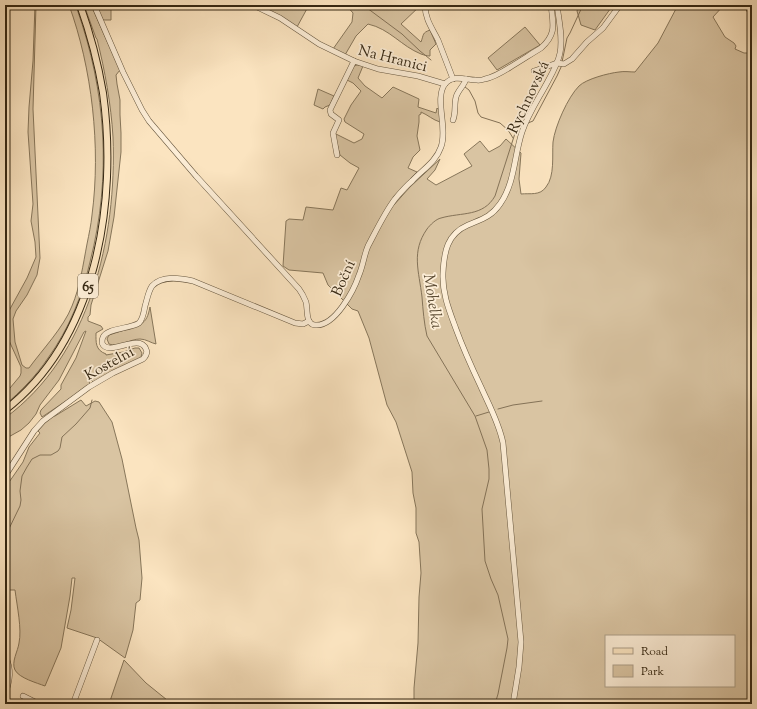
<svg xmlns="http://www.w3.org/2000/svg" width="757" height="709" font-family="'Sorts Mill Goudy',serif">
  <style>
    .green { fill: #d9c4a2; stroke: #87765a; fill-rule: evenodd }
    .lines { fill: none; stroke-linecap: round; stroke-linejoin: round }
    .stream { stroke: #847257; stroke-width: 1 }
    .minor-casing { stroke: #66563e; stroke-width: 6 }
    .major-casing { stroke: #352712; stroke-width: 8 }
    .minor { stroke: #fcedd6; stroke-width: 5 }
    .major { stroke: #fbe4c0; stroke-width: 6 }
    .labels { text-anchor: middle; stroke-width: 3.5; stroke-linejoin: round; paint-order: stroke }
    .shield { fill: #fcedd6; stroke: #71624d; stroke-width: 1 }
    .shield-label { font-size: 14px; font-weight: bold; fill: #352712 }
    .street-label { font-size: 15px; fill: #352712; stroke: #fcedd6 }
    .water-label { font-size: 16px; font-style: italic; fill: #5c4c34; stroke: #fcedd6 }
  </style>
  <rect width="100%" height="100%" fill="#fbe4c0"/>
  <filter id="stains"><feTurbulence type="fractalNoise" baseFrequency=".005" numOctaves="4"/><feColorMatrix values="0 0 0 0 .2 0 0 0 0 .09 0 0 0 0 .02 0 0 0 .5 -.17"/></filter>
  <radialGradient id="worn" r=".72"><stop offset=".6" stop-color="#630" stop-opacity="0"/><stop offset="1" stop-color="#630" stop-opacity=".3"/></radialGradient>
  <g class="green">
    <path d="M35,5H36L33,109L40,258L37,275L27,295L16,311L13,319L15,342L22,365L26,368H29C42,350 64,327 72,306C80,287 83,265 87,244C89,234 91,225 92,215C101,147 92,68 69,5H75L77,9C106,91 112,176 90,262C82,296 69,329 48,358C36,376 21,391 5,405V394L20,376L21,373V367L6,334L5,318L27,278L36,257L35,242L31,221L33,204L28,132L29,107L33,61Z"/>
    <path d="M84,5H91L120,70L116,75L117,84L120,100V115L121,133V152L114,217L108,251L91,305L90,315L88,317V321L101,326L103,329L96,333C96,342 95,350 106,354V355L123,352L135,348H139L142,353L141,357L140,358L94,383L91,380L89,381L90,385L42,417L40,413L41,410L61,389V385L76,358L86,331L84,332L59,380L40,405L36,414L29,423L21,430L5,439V418C90,356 117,237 113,137C111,104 105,71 97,39L96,38Z"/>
    <path d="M96,5H111V20H103Z"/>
    <path d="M257,5H309L297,27Z"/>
    <path d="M346,5H421L401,24L421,42C424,34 422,33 430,30L436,44L430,50V56C427,56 424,55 421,54C401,46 390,29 368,24L356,36L345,55L333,49L352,22L353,13Z"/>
    <path d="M579,5H613L595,30L581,25L577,11Z"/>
    <path d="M678,5H724L713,17L725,37L734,43L736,46L735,49L744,53H752V704H414V688L418,643L419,597L421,573L419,542L416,533V508L413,493L412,472L396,422L387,405L369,338L358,311L352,309L328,285L323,273L289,270L283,266L286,221L289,219L303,220L306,207L333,210L341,188L347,190L359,168L350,163L340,155L334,133L354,143L362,139L364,134L345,122L344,119L351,105L361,91L353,83L347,80C351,71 351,62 363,66L358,78L365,86L382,98L393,87L419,99L418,107L436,113L437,108L440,111V122C433,120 428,115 421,112V114L419,115V122L417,136L420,150L413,157L408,168L417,172L401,189L390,205L393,206L410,187L440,159L435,170L427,179L436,185L472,166L464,154L480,141L489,152L500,146L506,139L521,153L519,179L521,194C530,193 540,196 546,187C555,176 552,155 553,142C555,126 568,97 579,86C586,79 609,73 619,72C624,71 630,72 635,72L658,43ZM606,636H734V686H606Z"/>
    <path d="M525,27L540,45L497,70L488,58Z"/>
    <path d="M318,89L334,96L330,105L325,107L323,109L314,105Z"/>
    <path d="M150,307L156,344C151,343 146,339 140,339C130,339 118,348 109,344L107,339L109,335L140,325C147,320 148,316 150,307Z"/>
    <path d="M81,400L86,406L95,401L99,402L112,422L122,459L136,528L139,540L142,578L140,600L136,603L133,630L125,658L97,638L67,628L71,610L75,578H72L70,596L61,648L45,686C37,683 19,678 15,670C11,662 18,651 19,643C22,629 17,606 15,590H5V488L23,462L29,447L40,433L38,431L45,423L53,416H55Z"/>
    <path d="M124,660L146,683L172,704H109Z"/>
  </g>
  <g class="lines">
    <g class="stream">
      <path d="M363,5L402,34L420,51L431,60"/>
      <path d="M744,5L752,22"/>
      <path d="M562,62L567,38L570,33L583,5"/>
      <path d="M465,87L469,90L475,101L478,113L481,117L500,123L508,130L513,138"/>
      <path d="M528,123L533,121L557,76L562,65"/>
      <path d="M498,409L513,405L542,401"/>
      <path d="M476,416L489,412"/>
      <path d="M5,537L20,506L21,500L20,491L22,476L27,467L32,459L40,455H51L58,451L60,448L62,437L76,424L90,408L92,400"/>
      <path d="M495,704L498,694L507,648L508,639L498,595L491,579L485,561L482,509L489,479V469L487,450L475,416L427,336C424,323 423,310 422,297C419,271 411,252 427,229C430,225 436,219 441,218C462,212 483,217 495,196L517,127L520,122H524"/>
    </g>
    <g class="minor-casing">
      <g id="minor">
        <path d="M94,5L123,72L142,110L149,121L196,176L299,289C302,293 304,297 306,302C308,309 305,324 315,325C335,327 354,290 359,275C363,266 364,255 368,246C376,231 385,212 395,199C400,193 406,186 412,181C422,170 436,162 441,147C448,128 434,98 445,84C453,74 466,80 476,80C479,81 482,80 485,79C495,77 504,71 512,66C522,60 531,54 541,48C557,34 553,24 551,5"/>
        <path d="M253,5L280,18L319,44L354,61L378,69L418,76L445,84"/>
        <path d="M425,5C425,19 432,28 438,40C443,53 448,66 453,79"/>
        <path d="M534,71L557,63L564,64L572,59L587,42L603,28L620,5"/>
        <path d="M453,120C456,113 454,105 456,97C458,90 464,86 466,79"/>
        <path d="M337,155L333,133L339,120L331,114L330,110L354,61"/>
        <path d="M5,476L34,431L43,421L89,387L113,373L143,359C146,356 148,353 146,349C139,332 108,358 102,343C102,341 102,339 103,337C107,328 130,329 139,323C143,319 144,312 145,306C147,300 148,292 152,286C162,275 180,278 193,281L295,323L303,324L309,321"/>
        <path d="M5,655C12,670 10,680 5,695"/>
        <path d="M23,696L39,704"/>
        <path d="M73,704L97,640"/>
        <path d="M513,704L519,667L521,642L503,443C499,423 489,405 481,387C472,368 463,348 456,329C449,310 442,293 443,273C444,252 447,234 468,225C482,219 491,217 500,204C515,183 514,156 522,132C528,114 539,98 548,81C553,72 558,63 560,53C563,38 559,21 557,5"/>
      </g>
    </g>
    <g class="major-casing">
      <path id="major" d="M5,410C97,339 118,201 103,93C98,63 90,33 80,5"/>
    </g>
    <use href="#minor" class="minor"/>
    <use href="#major" class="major"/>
  </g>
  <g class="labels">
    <rect class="shield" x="78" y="274" width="20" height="24" rx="3"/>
    <g class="shield-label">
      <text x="88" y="291">65</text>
    </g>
    <g class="street-label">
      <text transform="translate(393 58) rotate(14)" y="5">Na Hranici</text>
      <text transform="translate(528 97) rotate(-65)" y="5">Rychnovská</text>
      <text transform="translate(343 278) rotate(-66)" y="5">Boční</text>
      <text transform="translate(109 363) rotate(-29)" y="5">Kostelní</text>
    </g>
    <g class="water-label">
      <text transform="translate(434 301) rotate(81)" y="6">Mohelka</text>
    </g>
  </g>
  <rect width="757" height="709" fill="none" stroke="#fbe4c0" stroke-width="20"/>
  <rect x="6" y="6" width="745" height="697" fill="none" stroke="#352712" stroke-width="2"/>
  <rect x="10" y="10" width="737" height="689" fill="none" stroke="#352712"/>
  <rect x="605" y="635" width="130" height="52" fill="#fcedd6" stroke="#ac9e88"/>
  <rect x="613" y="648" width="20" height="6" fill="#fbe4c0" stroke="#ac9e88"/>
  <text x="641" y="655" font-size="12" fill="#352712">Road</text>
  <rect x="613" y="665" width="20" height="12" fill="#d9c4a2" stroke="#ac9e88"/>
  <text x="641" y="675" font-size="12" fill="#352712">Park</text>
  <rect width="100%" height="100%" filter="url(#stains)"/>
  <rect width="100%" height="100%" fill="url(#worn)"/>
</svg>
